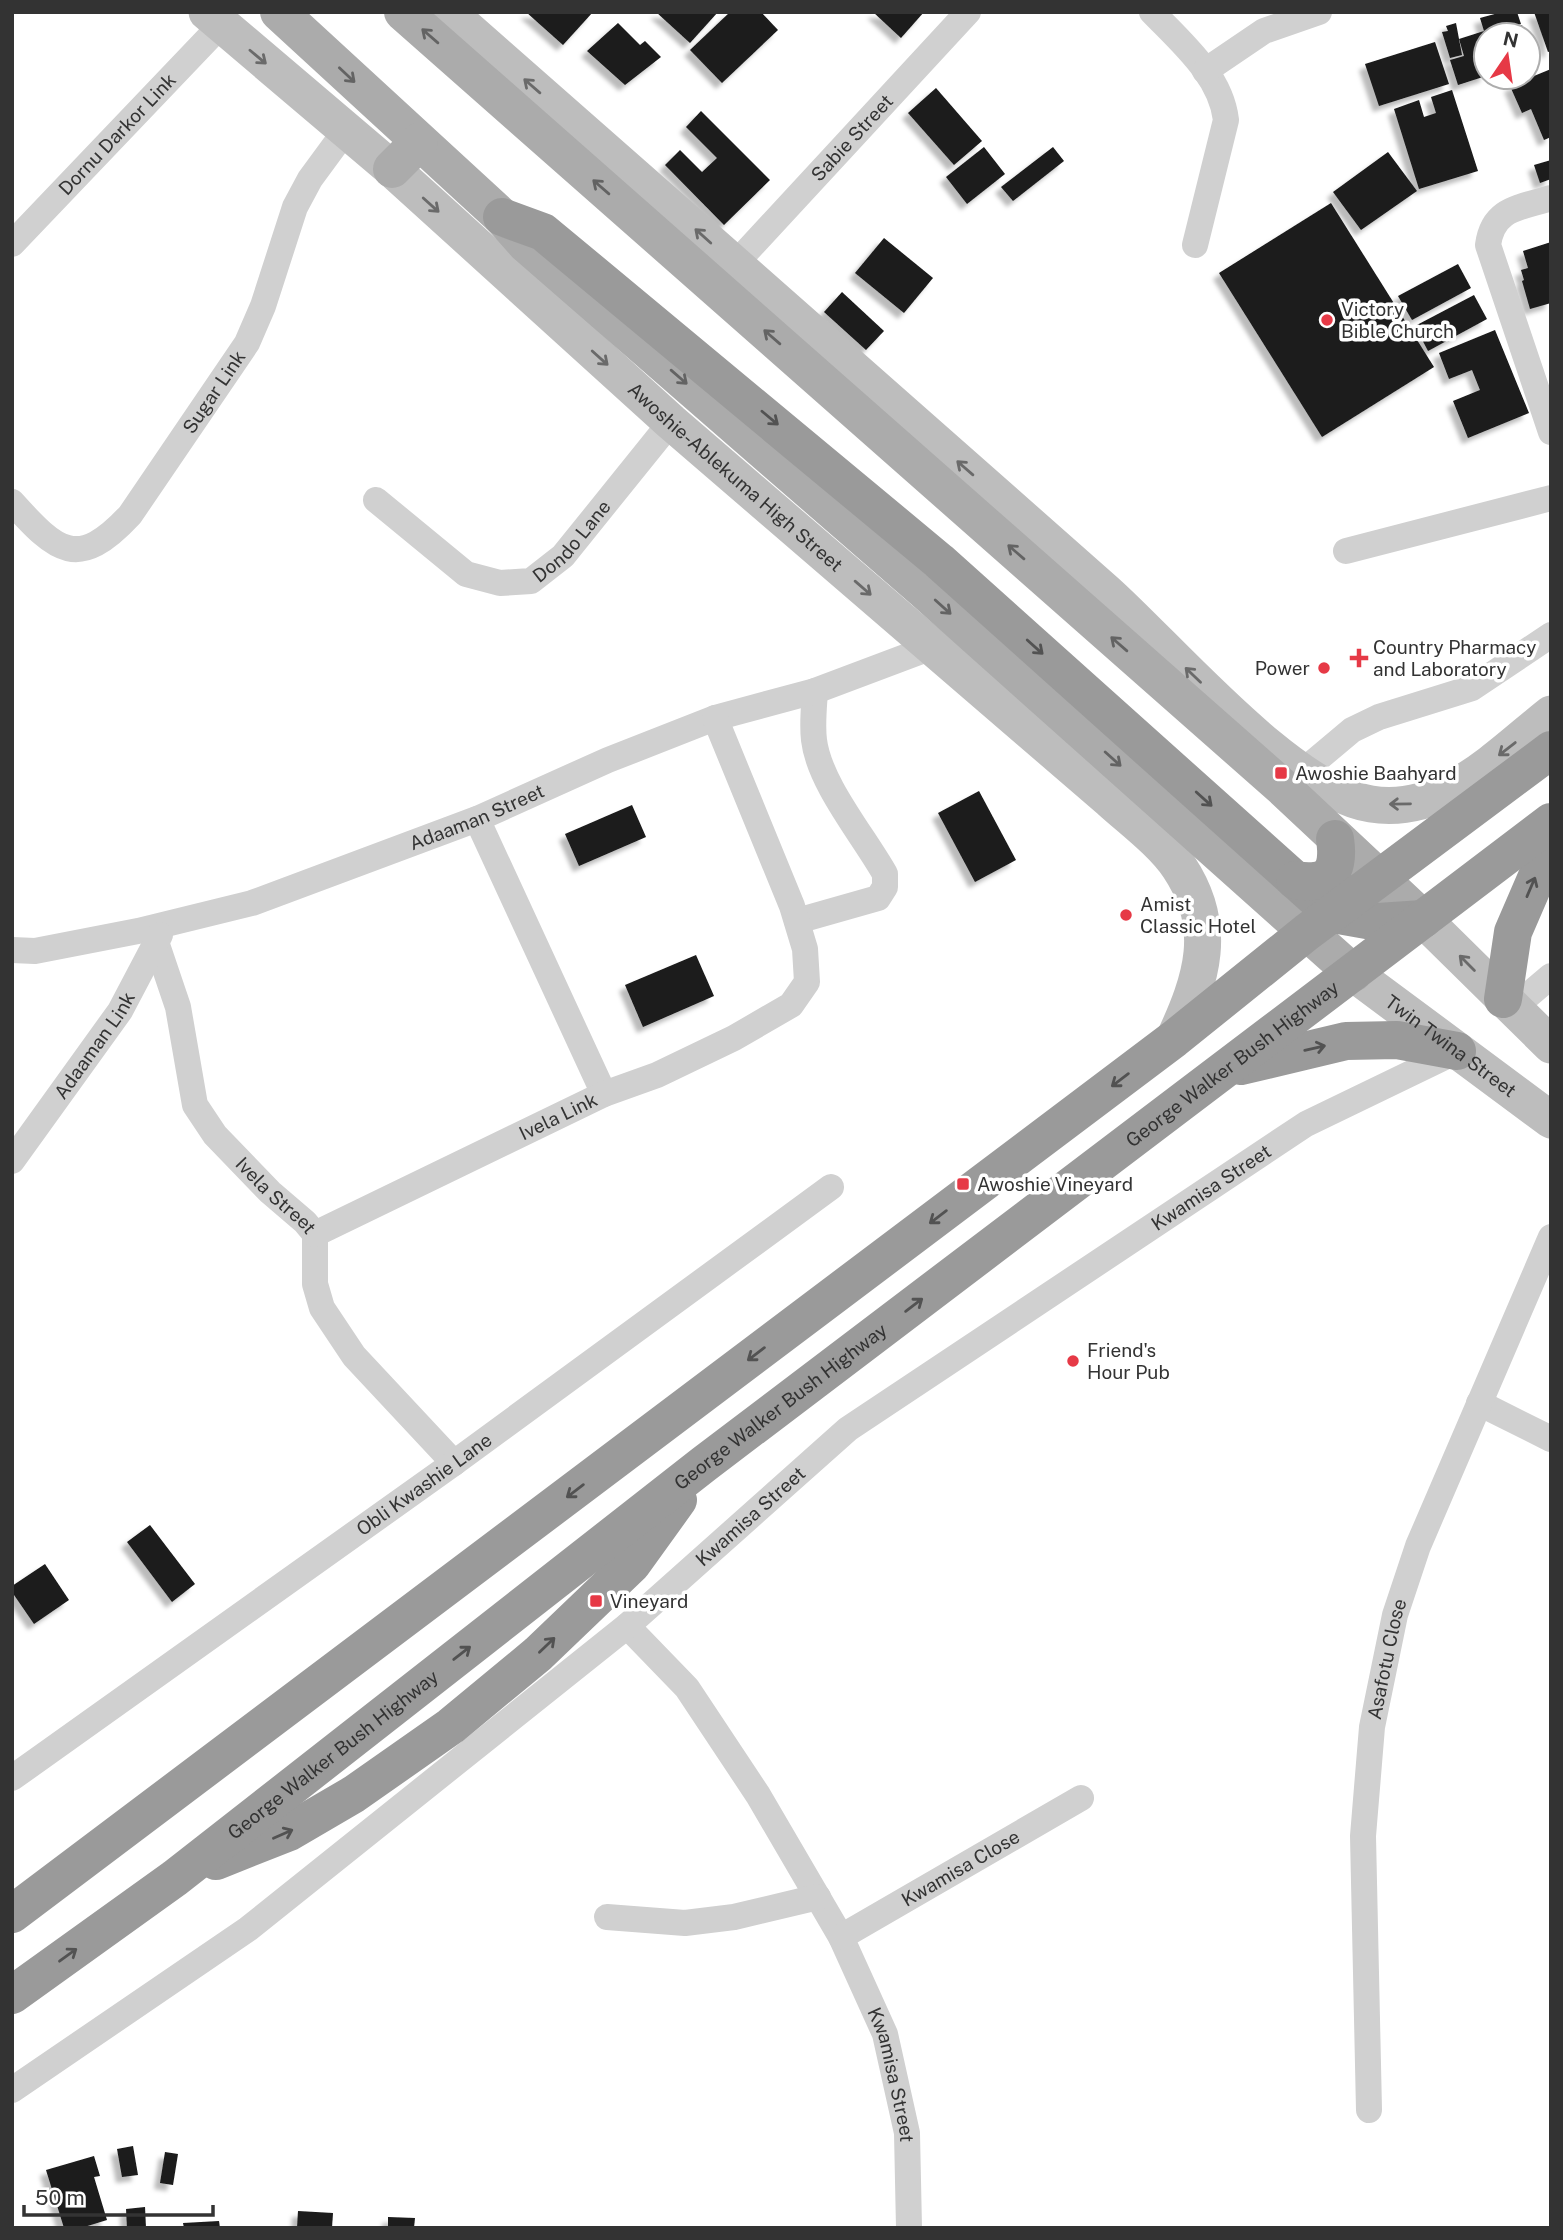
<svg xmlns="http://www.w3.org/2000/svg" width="1563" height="2240" font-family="'Public Sans',sans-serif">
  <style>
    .building { fill: #1a1a1a; filter: url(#shadow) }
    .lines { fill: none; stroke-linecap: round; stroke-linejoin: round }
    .street { stroke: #d0d0d0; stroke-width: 26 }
    .secondary { stroke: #bdbdbd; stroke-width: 37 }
    .primary { stroke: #ababab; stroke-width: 38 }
    .highway { stroke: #9a9a9a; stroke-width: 38 }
    .oneway { stroke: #636363 }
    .oneway2 { stroke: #6a6a6a }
    .oneway3 { stroke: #525252 }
    .poi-dot { fill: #e63946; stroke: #fff; stroke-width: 2.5 }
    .labels { text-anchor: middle; stroke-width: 7; stroke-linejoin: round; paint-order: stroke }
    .street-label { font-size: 19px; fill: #333; stroke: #fff }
    .poi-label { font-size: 19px; fill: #333; stroke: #fff; text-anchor: start }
  </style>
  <defs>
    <filter id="shadow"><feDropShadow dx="-6" dy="6" stdDeviation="2" flood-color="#0004"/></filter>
  </defs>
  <rect width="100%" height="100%" fill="#fff"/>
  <g class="building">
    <path d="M526,12H593L563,45Z"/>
    <path d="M656,12H718L690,43Z"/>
    <path d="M730,12H761L778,30L722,83L690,50Z"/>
    <path d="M873,12H924L901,38Z"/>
    <path d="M1502,12H1517L1521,24L1485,35L1486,76L1458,85L1450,60L1464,56L1459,39L1484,31L1480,18Z"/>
    <path d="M1534,12H1551V51L1548,52Z"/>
    <path d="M618,23L640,45L645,41L661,57L625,85L587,51Z"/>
    <path d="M1456,23L1462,55L1450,58L1442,32L1448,31L1446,26Z"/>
    <path d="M1522,25L1525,35H1492V34Z"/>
    <path d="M1435,42L1449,84L1379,106L1365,64Z"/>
    <path d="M1551,69V137L1544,140L1531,109L1522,113L1510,86Z"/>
    <path d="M936,88L982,141L954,165L908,113Z"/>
    <path d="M1452,90L1478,171L1419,189L1394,109L1419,100L1424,117L1436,113L1431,97Z"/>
    <path d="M701,111L770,180L724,225L665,165L680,150L702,172L717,158L686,127Z"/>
    <path d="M984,147L1005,174L967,204L946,177Z"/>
    <path d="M1053,147L1064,161L1013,201L1001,187Z"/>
    <path d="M1388,152L1417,191L1361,230L1333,192Z"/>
    <path d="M1551,160V179L1540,183L1534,165Z"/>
    <path d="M1331,203L1434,367L1322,437L1219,273Z"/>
    <path d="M884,238L933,278L904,313L855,273Z"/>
    <path d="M1551,242V303L1530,309L1522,281L1524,280L1521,270L1528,268L1523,251Z"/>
    <path d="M1458,264L1471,288L1412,320L1398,296Z"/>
    <path d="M842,292L884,331L866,350L824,312Z"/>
    <path d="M1474,295L1487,319L1428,351L1415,326Z"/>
    <path d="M1495,330L1529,413L1468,438L1453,401L1480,390L1472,370L1449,379L1439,353Z"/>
    <path d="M979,791L1016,860L975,882L938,813Z"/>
    <path d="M632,805L646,837L579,866L565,834Z"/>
    <path d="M696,955L714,996L643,1027L625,985Z"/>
    <path d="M150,1525L195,1584L172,1602L127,1542Z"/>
    <path d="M45,1564L69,1600L34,1624L12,1592V1586Z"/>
    <path d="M133,2146L138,2175L122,2177L117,2149Z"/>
    <path d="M165,2152L178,2154L173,2185L160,2183Z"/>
    <path d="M94,2156L100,2176L94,2177L107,2220L81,2228H64L46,2170Z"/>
    <path d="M145,2207L146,2228H127L126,2209Z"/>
    <path d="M298,2211L333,2213L332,2228H297Z"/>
    <path d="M388,2217L415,2218L414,2228H388Z"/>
    <path d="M219,2221L220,2228H184L183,2223Z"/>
  </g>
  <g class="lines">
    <g class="street">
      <path d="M1152,12C1182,43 1221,76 1226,120L1195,245"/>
      <path d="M1205,71L1264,31L1319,12"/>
      <path d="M1551,198C1519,208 1493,208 1488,245L1551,432"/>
      <path id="s1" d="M12,244L221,25"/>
      <path id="s2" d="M735,264L968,12"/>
      <path id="s3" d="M376,500L466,574L500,583L531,581L563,556L671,422"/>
      <path id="s4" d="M12,502C57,552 78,571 130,515L247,343L263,306L295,207L310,179L346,130"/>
      <path d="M1346,551L1551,498"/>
      <path d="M1302,772L1352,730L1379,717L1472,688L1551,635"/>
      <path d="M477,819L604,1094"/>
      <path d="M797,921L878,898L885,887V874C863,835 819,783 814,740C812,724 814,707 815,691"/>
      <path id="s5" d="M156,942L178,1007L195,1105L215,1135L270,1192L305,1222L315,1234V1284L322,1308L354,1356L454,1463"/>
      <path id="s6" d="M12,950L35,951L138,931L252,903L477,819L608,760L715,718L815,691L932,647"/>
      <path d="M1512,1009L1551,976"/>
      <path id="s7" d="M12,1161L120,1011L160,935"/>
      <path id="s8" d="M315,1234L604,1094L657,1075L734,1038L791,1005L807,982L805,949L792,906L715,718"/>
      <path d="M1479,1403L1551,1439"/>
      <path id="s9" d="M627,1626L687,1688L758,1795L841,1937L885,2034L907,2133L909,2228"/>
      <path id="s10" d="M12,1778L454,1463L831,1187"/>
      <path d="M607,1917L685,1923L734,1917L818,1897"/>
      <path id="s11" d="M841,1937L1081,1798"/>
      <path id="s12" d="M12,2090L248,1929L627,1626L848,1429L1306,1124L1457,1051"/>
      <path id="s13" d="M1369,2110L1363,1836L1372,1727L1395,1615L1418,1546L1551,1237"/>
    </g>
    <g class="secondary">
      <path id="s14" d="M207,12L392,169L671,422L1110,800C1132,820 1162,842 1179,867C1219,927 1202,979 1174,1039"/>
      <path d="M448,12C667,205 887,397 1105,591C1169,648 1289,791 1371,804C1443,816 1499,755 1551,714"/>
      <path d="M1423,919L1551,1045"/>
      <path id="s15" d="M1353,973L1551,1120"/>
    </g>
    <g class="primary">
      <path d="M279,12L502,217L526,244L925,591L1353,973"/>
      <path d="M403,12L1281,786L1423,919"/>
      <path d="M392,169L419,142"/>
    </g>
    <g class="highway">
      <path d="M502,217L543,232L939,561L1333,914L1378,922L1423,919"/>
      <path d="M1295,880C1329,886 1340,872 1335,839"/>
      <path d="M1503,999L1513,932L1551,844"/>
      <path d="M1241,1066L1346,1041L1397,1040L1457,1051"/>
      <path d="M216,1861L289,1832L354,1794L451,1726L538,1654L632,1564L678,1500"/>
      <path d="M12,1914L1174,1039L1307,932L1551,750"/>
      <path id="s16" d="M12,1995L175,1878L704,1464L1551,822"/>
    </g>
  </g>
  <defs><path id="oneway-shaft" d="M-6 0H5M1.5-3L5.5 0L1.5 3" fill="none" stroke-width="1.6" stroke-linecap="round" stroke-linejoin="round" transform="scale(1.75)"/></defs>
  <g class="oneway">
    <use href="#oneway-shaft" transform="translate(430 36) rotate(-139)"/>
    <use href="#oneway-shaft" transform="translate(347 75) rotate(43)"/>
    <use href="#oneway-shaft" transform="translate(601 187) rotate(-139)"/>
    <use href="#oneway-shaft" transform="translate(772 337) rotate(-139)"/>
    <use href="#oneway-shaft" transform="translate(679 377) rotate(41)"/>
    <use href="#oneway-shaft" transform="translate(1016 552) rotate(-139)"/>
    <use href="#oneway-shaft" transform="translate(943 607) rotate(42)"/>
    <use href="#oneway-shaft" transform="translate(1119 644) rotate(-139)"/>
    <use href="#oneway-shaft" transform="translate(1113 759) rotate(42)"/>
  </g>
  <g class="oneway2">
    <use href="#oneway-shaft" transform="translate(258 57) rotate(40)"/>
    <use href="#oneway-shaft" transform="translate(532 86) rotate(-139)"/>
    <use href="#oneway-shaft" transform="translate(431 205) rotate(42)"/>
    <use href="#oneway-shaft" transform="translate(703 236) rotate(-138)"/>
    <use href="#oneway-shaft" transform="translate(600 358) rotate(42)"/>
    <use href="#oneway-shaft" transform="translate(965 468) rotate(-139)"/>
    <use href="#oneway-shaft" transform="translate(863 588) rotate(41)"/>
    <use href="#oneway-shaft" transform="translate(1193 675) rotate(-136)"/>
    <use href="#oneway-shaft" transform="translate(1507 749) rotate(142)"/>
    <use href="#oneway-shaft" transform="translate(1400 804) rotate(179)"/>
    <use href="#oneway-shaft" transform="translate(1467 963) rotate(-135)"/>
  </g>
  <g class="oneway3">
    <use href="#oneway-shaft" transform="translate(770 418) rotate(40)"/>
    <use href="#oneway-shaft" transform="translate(1035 647) rotate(42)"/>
    <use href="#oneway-shaft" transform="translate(1204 799) rotate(42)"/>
    <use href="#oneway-shaft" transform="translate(1531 887) rotate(-67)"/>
    <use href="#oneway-shaft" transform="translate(1315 1048) rotate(-13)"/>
    <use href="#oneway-shaft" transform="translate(1120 1080) rotate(143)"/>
    <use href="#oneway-shaft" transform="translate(938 1217) rotate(143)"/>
    <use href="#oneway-shaft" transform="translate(914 1305) rotate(-37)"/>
    <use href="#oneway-shaft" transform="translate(756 1354) rotate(143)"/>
    <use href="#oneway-shaft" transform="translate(575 1491) rotate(143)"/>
    <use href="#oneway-shaft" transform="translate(547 1645) rotate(-44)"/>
    <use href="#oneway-shaft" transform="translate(462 1653) rotate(-38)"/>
    <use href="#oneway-shaft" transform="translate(283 1834) rotate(-24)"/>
    <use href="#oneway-shaft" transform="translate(68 1955) rotate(-36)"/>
  </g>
  <g class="poi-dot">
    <circle cx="1327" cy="320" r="7"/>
    <path d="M1355.5 647.5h7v7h7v7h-7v7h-7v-7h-7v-7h7z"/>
    <circle cx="1324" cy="668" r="7"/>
    <rect x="1274" y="766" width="14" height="14" rx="3.5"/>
    <circle cx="1126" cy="915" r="7"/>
    <rect x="956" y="1177" width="14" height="14" rx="3.5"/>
    <circle cx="1073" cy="1361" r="7"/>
    <rect x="589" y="1594" width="14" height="14" rx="3.5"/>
  </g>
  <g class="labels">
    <g class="street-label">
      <text dy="7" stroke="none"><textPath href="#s1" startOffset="152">Dornu Darkor Link</textPath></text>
      <text dy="7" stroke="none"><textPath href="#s2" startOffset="172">Sabie Street</textPath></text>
      <text dy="7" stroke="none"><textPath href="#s4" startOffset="296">Sugar Link</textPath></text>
      <text dy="7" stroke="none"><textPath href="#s14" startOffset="704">Awoshie-Ablekuma High Street</textPath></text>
      <text dy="7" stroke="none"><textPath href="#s3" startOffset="240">Dondo Lane</textPath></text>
      <text dy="7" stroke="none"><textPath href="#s6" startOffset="486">Adaaman Street</textPath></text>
      <text dy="7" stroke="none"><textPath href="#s7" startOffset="142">Adaaman Link</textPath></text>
      <text dy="7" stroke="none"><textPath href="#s15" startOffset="122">Twin Twina Street</textPath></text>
      <text dy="7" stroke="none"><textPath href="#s16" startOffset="1535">George Walker Bush Highway</textPath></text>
      <text dy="7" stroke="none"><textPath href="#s8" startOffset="270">Ivela Link</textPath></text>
      <text dy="7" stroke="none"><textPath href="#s12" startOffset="1503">Kwamisa Street</textPath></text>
      <text dy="7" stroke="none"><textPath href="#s5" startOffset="290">Ivela Street</textPath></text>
      <text dy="7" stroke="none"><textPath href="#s16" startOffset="968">George Walker Bush Highway</textPath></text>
      <text dy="7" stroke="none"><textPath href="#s10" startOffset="506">Obli Kwashie Lane</textPath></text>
      <text dy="7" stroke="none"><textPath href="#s12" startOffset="936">Kwamisa Street</textPath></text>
      <text dy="7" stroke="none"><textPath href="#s13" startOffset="453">Asafotu Close</textPath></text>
      <text dy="7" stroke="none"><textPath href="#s16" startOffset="401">George Walker Bush Highway</textPath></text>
      <text dy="7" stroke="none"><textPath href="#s11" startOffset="138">Kwamisa Close</textPath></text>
      <text dy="7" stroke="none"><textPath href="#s9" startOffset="527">Kwamisa Street</textPath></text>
    </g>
    <g class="poi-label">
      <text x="1341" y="316">Victory<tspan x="1341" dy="22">Bible Church</tspan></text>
      <text x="1373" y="654">Country Pharmacy<tspan x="1373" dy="22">and Laboratory</tspan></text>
      <text x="1310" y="675" text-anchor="end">Power</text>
      <text x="1295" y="780">Awoshie Baahyard</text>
      <text x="1140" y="911">Amist<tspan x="1140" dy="22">Classic Hotel</tspan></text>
      <text x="977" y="1191">Awoshie Vineyard</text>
      <text x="1087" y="1357">Friend's<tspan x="1087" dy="22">Hour Pub</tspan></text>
      <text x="610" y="1608">Vineyard</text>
    </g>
  </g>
  <rect width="1563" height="2240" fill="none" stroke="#333333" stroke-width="28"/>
  <g transform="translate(1507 56) rotate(13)"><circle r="33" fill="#ffffff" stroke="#adadad" stroke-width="2"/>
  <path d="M0-5L12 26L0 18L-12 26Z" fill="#e63946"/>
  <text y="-10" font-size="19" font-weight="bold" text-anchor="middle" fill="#333333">N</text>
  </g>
  <path d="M24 2205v10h189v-10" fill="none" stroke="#333333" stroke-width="3.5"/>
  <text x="35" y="2205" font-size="21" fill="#333333" stroke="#ffffff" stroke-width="5" paint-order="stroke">50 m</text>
</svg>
